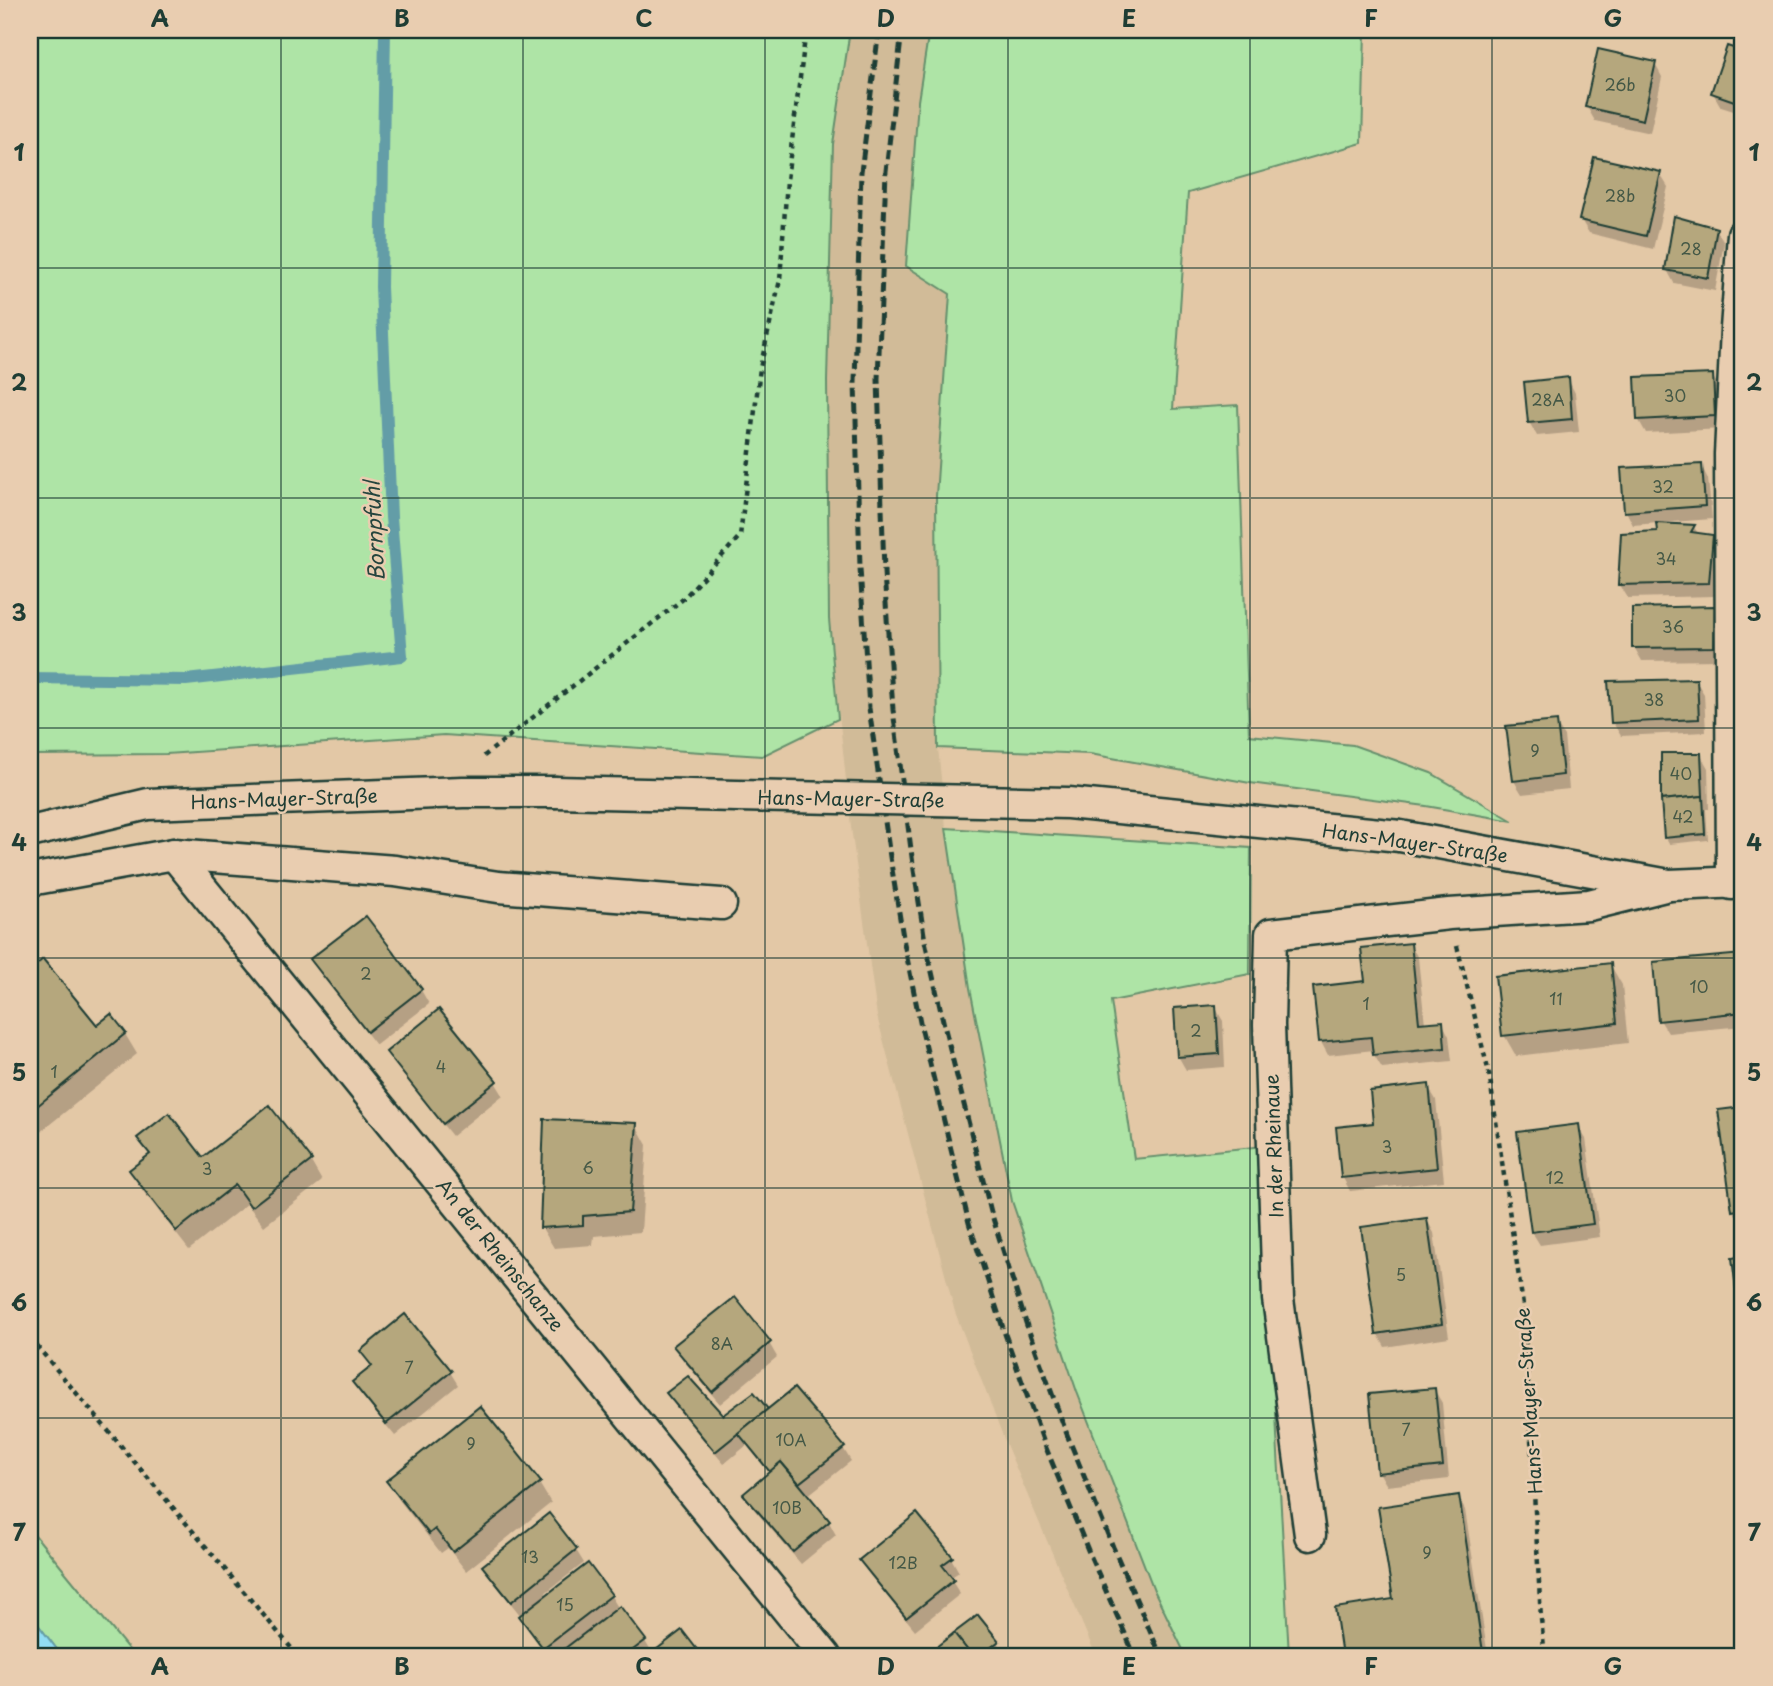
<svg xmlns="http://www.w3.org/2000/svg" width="1773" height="1686" font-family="'Playpen Sans',sans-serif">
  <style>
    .built { fill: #d1bb98 }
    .green { fill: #aee4a6; stroke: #66906d; stroke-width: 2 }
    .water { fill: #92ddf3; stroke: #649da7; stroke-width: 2 }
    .shadow { fill: #0003 }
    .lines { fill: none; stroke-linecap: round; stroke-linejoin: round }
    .stream { stroke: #649da7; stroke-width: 12 }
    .building { fill: #b5a77d; stroke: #1f3d34; stroke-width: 2 }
    .street-casing { stroke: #1f3d34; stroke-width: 35 }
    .path { stroke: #1f3d34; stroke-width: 4.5; stroke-dasharray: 5 5; stroke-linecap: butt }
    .street { stroke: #e9cdb0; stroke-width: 30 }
    .rail { stroke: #1f3d34; stroke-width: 5; stroke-dasharray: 10 5; stroke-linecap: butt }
    .street-bridge-casing { stroke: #1f3d34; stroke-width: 35; stroke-linecap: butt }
    .street-bridge { stroke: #e9cdb0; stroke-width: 30 }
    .grid { fill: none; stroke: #1f3d34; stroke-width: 2; stroke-opacity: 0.55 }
    .labels { text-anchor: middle; stroke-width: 5; stroke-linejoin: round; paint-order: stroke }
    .number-label { font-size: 16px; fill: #445846 }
    .street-label { font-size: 19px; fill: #1f3d34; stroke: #e9cdb0 }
    .water-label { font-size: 21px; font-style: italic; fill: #25453e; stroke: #e9cdb0 }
    .neatline { fill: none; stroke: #1f3d34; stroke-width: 2.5 }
    .grid-label { font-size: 23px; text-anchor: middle; font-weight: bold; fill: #1f3d34 }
  </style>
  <rect width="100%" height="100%" fill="#e3c8a6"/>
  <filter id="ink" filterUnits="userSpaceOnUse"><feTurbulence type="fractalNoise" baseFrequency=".0143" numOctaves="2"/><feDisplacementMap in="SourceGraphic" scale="14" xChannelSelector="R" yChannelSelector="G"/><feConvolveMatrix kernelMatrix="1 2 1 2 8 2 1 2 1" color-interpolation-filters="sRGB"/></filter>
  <g filter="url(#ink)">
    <path class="built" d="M850,30H929L918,101L950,294L936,496L938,748L946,828L970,988L1012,1201L1077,1392L1154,1590L1186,1656H1096L1008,1449L955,1312L877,1016L851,827L829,619L827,381L833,144Z"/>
    <g class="green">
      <path d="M30,30H850L833,144L827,381L829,619L838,719L762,756L444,735L166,754L30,755Z"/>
      <path d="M929,30H1365L1362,143L1188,193L1173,409L1238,405L1249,735L1353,745L1431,773L1513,821L1426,806L1250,783L1090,754L938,748L936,496L950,294L906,266L918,101Z"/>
      <path d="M946,828L1251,848L1250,974L1111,1001L1134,1159L1264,1146L1277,1435L1289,1656H1186L1154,1590L1077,1392L1012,1201L970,988Z"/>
      <path d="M30,1529L134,1656H62L30,1614Z"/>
    </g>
    <path class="water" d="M30,1614L62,1656H30Z"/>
    <g class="shadow">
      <path d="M1564,30H1635L1566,34Z"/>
      <path d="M1728,48L1743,53V114L1721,107L1713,93Z"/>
      <path d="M1655,64L1662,77L1650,133L1595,121L1587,107Z"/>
      <path d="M1660,174L1668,187L1653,249L1589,233L1581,220Z"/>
      <path d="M1716,229L1724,243L1715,291L1674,283L1667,270Z"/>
      <path d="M1712,375L1720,389L1722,429L1646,433L1638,419Z"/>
      <path d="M1568,379L1575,393L1579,432L1537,436L1529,422Z"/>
      <path d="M1701,465L1708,479L1712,519L1660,523V525L1694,527L1699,535L1712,537L1720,550L1716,596L1628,598L1620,585L1623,534L1659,532L1658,523L1633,525L1626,511Z"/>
      <path d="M1714,608L1722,622L1721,660L1642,661L1634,647Z"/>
      <path d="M1696,681L1704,694L1706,732L1621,736L1613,723Z"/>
      <path d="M1556,723L1564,736L1569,789L1522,794L1514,781Z"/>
      <path d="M1700,754L1708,768L1709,809H1706L1708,840L1669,844L1665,837Z"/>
      <path d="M365,918L421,990L429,1004L376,1045L320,973L312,960Z"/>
      <path d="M1410,944L1418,958L1425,1024L1442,1022L1449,1036L1452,1061L1382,1068L1374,1055V1050L1328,1055L1321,1042L1367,982Z"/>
      <path d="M1743,955V1026L1668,1033L1660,1020L1655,964Z"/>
      <path d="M43,962L97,1028L125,1034L137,1054L39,1133L30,1122V972Z"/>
      <path d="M1610,964L1622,985L1628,1043L1516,1056L1504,1035Z"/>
      <path d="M1215,1007L1223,1021L1225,1067L1186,1070L1178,1056Z"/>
      <path d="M388,1053L495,1082L503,1095L452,1136L396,1066Z"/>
      <path d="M1428,1086L1436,1100L1444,1181L1350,1191L1343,1178Z"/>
      <path d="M1743,1108V1223L1741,1224L1733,1210L1720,1111Z"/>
      <path d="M636,1125L647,1145L641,1232L594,1236L593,1245L554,1248L542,1228Z"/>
      <path d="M1578,1126L1586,1139L1600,1237L1540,1245L1532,1232L1519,1134Z"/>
      <path d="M140,1138L202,1160H310L322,1181L264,1226L247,1204L189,1250L143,1191L131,1171L150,1156Z"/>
      <path d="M1427,1220L1434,1233L1449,1337L1385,1347L1377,1333Z"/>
      <path d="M769,1343L777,1357L720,1404L683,1360L676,1347Z"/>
      <path d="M362,1352L450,1372L458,1385L395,1436L362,1396L354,1382L372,1368Z"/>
      <path d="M1434,1389L1442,1403L1449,1479L1387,1486L1379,1472Z"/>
      <path d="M669,1394L723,1418L767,1412L843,1448L851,1461L807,1496L829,1522L836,1535L801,1564L753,1508L745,1495L770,1474L747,1445L724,1464L676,1407Z"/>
      <path d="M388,1481L539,1483L551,1503L466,1571L448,1548L441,1553L400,1501Z"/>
      <path d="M1458,1496L1465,1510L1488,1656H1344L1337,1610L1395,1600Z"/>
      <path d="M916,1515L951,1558L959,1572L950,1578L960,1594L915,1630L869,1574L861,1561Z"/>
      <path d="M576,1550L584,1563L545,1593L547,1596H611L619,1609L645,1641L653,1655L682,1633L699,1656H549L528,1629L521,1616L492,1580L485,1566Z"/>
      <path d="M998,1642L1001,1648L991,1656H928Z"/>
    </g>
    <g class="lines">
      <path class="stream" d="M30,678L186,680L402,656L391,517L381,287L385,30"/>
    </g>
    <g class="building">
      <path d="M1727,46L1743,51V104L1711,93Z"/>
      <path d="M1598,49L1656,62L1643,120L1585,107Z"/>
      <path d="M1594,157L1661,172L1646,236L1579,220Z"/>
      <path d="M1674,216L1717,228L1708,278L1665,270Z"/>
      <path d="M1713,374L1715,416L1637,420L1635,377Z"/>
      <path d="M1569,377L1572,419L1528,423L1524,382Z"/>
      <path d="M1702,464L1705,506L1624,512L1621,468Z"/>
      <path d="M1656,523L1695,525L1691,532L1713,535L1709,583L1618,585L1621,533L1657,531Z"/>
      <path d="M1715,606L1714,647L1632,648V608Z"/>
      <path d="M1697,679L1699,719L1611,723L1608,681Z"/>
      <path d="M1557,721L1563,775L1513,781L1506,726Z"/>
      <path d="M1661,753H1701L1703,796L1661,800Z"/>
      <path d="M1703,796L1705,834L1664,838L1661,800Z"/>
      <path d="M366,916L422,989L367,1032L310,959Z"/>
      <path d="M1411,943L1419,1023L1443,1021L1445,1048L1373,1055L1371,1037L1319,1042L1313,987L1365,981L1361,948Z"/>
      <path d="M1743,954V1012L1658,1021L1653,962Z"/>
      <path d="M43,959L97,1025L111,1014L126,1033L30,1112V970Z"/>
      <path d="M1611,963L1617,1023L1502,1036L1495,976Z"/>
      <path d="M1216,1005L1219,1054L1177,1057L1174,1008Z"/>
      <path d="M439,1009L497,1081L443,1124L386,1052Z"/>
      <path d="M1429,1084L1437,1168L1341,1178L1336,1127L1373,1123L1370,1091Z"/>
      <path d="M269,1105L312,1160L251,1207L235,1185L176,1231L129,1170L150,1154L137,1138L169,1113L203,1157Z"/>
      <path d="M1743,1107V1209L1732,1211L1718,1110Z"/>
      <path d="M544,1119L637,1123L630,1212L583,1216V1225L540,1228Z"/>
      <path d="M1579,1124L1593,1224L1531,1232L1517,1132Z"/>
      <path d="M1427,1218L1442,1324L1376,1334L1361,1227Z"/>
      <path d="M1743,1256V1344L1732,1258Z"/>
      <path d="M735,1297L771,1342L712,1392L673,1346Z"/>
      <path d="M405,1314L452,1371L386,1424L352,1382L372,1366L360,1351Z"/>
      <path d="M688,1376L723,1415L754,1392L768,1409L715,1452L666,1393Z"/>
      <path d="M794,1388L845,1447L799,1483L781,1462L770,1472L738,1433Z"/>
      <path d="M1435,1388L1443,1466L1377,1473L1369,1394Z"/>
      <path d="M480,1406L541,1482L453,1552L435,1529L429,1534L386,1481Z"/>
      <path d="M781,1462L830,1521L793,1552L743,1494Z"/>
      <path d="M1459,1495L1483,1652L1453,1656H1342L1335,1608L1393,1599L1378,1507Z"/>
      <path d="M549,1513L577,1549L511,1602L482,1566Z"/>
      <path d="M917,1513L953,1557L942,1565L954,1580L906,1618L859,1560Z"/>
      <path d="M588,1563L612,1595L543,1648L519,1616Z"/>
      <path d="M620,1606L646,1640L625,1656H555Z"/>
      <path d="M978,1615L999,1641L980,1656H972L954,1633Z"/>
      <path d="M682,1630L702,1656H648Z"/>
      <path d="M954,1633L972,1656H927L926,1655Z"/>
    </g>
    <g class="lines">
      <g class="street-casing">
        <g id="street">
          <path d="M30,832L148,804L463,792H554"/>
          <path d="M1400,836L1669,885L1743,882"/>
          <path d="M174,854L395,871L498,887L721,904"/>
          <path d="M30,880L174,854L825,1656"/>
          <path d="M1732,884L1730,454L1736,329L1743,234"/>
          <path d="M1310,1535L1278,1299L1269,1025L1271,934L1449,914L1589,905L1669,885"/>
        </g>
      </g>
      <g class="path">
        <path d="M484,756L683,599L740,536L760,368L780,280L787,180L806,30"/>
        <path d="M1457,946L1489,1073L1524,1312L1541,1619L1545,1656"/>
        <path d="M30,1338L298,1656"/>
      </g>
      <use href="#street" class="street"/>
      <g class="rail">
        <path d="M879,30L861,172L855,382L860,568L869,708L890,857L904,943L921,1027L969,1223L1005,1334L1044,1443L1090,1555L1135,1656"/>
        <path d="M902,30L886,171L878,379L884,572L893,710L912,857L925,941L944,1025L991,1212L1027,1326L1068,1437L1113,1547L1161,1656"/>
      </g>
      <g class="street-bridge-casing">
        <path id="street-bridge" d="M554,792L1068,803L1400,836"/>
      </g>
      <use href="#street-bridge" class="street-bridge"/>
    </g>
  </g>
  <path class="grid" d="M281,30V1656M523,30V1656M765,30V1656M1008,30V1656M1250,30V1656M1492,30V1656M30,268H1743M30,498H1743M30,728H1743M30,958H1743M30,1188H1743M30,1418H1743"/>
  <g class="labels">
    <g class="number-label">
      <text x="1620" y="91">26b</text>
      <text x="1620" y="202">28b</text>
      <text x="1691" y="255">28</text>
      <text x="1675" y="402">30</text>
      <text x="1548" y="406">28A</text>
      <text x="1663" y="493">32</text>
      <text x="1666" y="565">34</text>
      <text x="1673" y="633">36</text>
      <text x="1654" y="706">38</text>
      <text x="1535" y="757">9</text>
      <text x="1681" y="780">40</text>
      <text x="1683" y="823">42</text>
      <text x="366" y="980">2</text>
      <text x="1699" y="993">10</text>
      <text x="1556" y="1005">11</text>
      <text x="1366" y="1010">1</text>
      <text x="1196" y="1037">2</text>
      <text x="441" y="1073">4</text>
      <text x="54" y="1078">1</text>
      <text x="1387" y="1153">3</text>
      <text x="588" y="1174">6</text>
      <text x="207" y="1175">3</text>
      <text x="1555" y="1184">12</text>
      <text x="1401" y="1281">5</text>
      <text x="722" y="1350">8A</text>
      <text x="409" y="1374">7</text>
      <text x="1406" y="1436">7</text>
      <text x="791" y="1446">10A</text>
      <text x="471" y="1450">9</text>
      <text x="787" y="1514">10B</text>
      <text x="1427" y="1559">9</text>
      <text x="530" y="1563">13</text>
      <text x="903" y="1569">12B</text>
      <text x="565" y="1611">15</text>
    </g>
    <g class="street-label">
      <text transform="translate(284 799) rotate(-2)" y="7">Hans-Mayer-Straße</text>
      <text transform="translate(851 799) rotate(1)" y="7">Hans-Mayer-Straße</text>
      <text transform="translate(1415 843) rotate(8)" y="7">Hans-Mayer-Straße</text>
      <text transform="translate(1274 1146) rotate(-92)" y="7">In der Rheinaue</text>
      <text transform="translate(500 1255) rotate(51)" y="7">An der Rheinschanze</text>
      <text transform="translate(1529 1401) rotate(-94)" y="7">Hans-Mayer-Straße</text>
    </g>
    <g class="water-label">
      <text transform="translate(375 531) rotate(-93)" y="7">Bornpfuhl</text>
    </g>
  </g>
  <rect width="1773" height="1686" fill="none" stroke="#e9cdb0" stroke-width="77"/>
  <rect x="38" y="38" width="1696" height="1610" class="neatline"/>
  <g class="grid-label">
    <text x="160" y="27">A</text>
    <text x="402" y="27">B</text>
    <text x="644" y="27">C</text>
    <text x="886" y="27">D</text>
    <text x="1129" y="27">E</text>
    <text x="1371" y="27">F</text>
    <text x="1613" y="27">G</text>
    <text x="19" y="161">1</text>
    <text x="1754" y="161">1</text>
    <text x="19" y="391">2</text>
    <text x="1754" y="391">2</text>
    <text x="19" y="621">3</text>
    <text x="1754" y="621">3</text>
    <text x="19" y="851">4</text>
    <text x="1754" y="851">4</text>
    <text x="19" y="1081">5</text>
    <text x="1754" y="1081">5</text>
    <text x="19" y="1311">6</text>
    <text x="1754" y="1311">6</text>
    <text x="19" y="1541">7</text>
    <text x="1754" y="1541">7</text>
    <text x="160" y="1675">A</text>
    <text x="402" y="1675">B</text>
    <text x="644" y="1675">C</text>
    <text x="886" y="1675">D</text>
    <text x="1129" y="1675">E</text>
    <text x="1371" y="1675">F</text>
    <text x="1613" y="1675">G</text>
  </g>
</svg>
